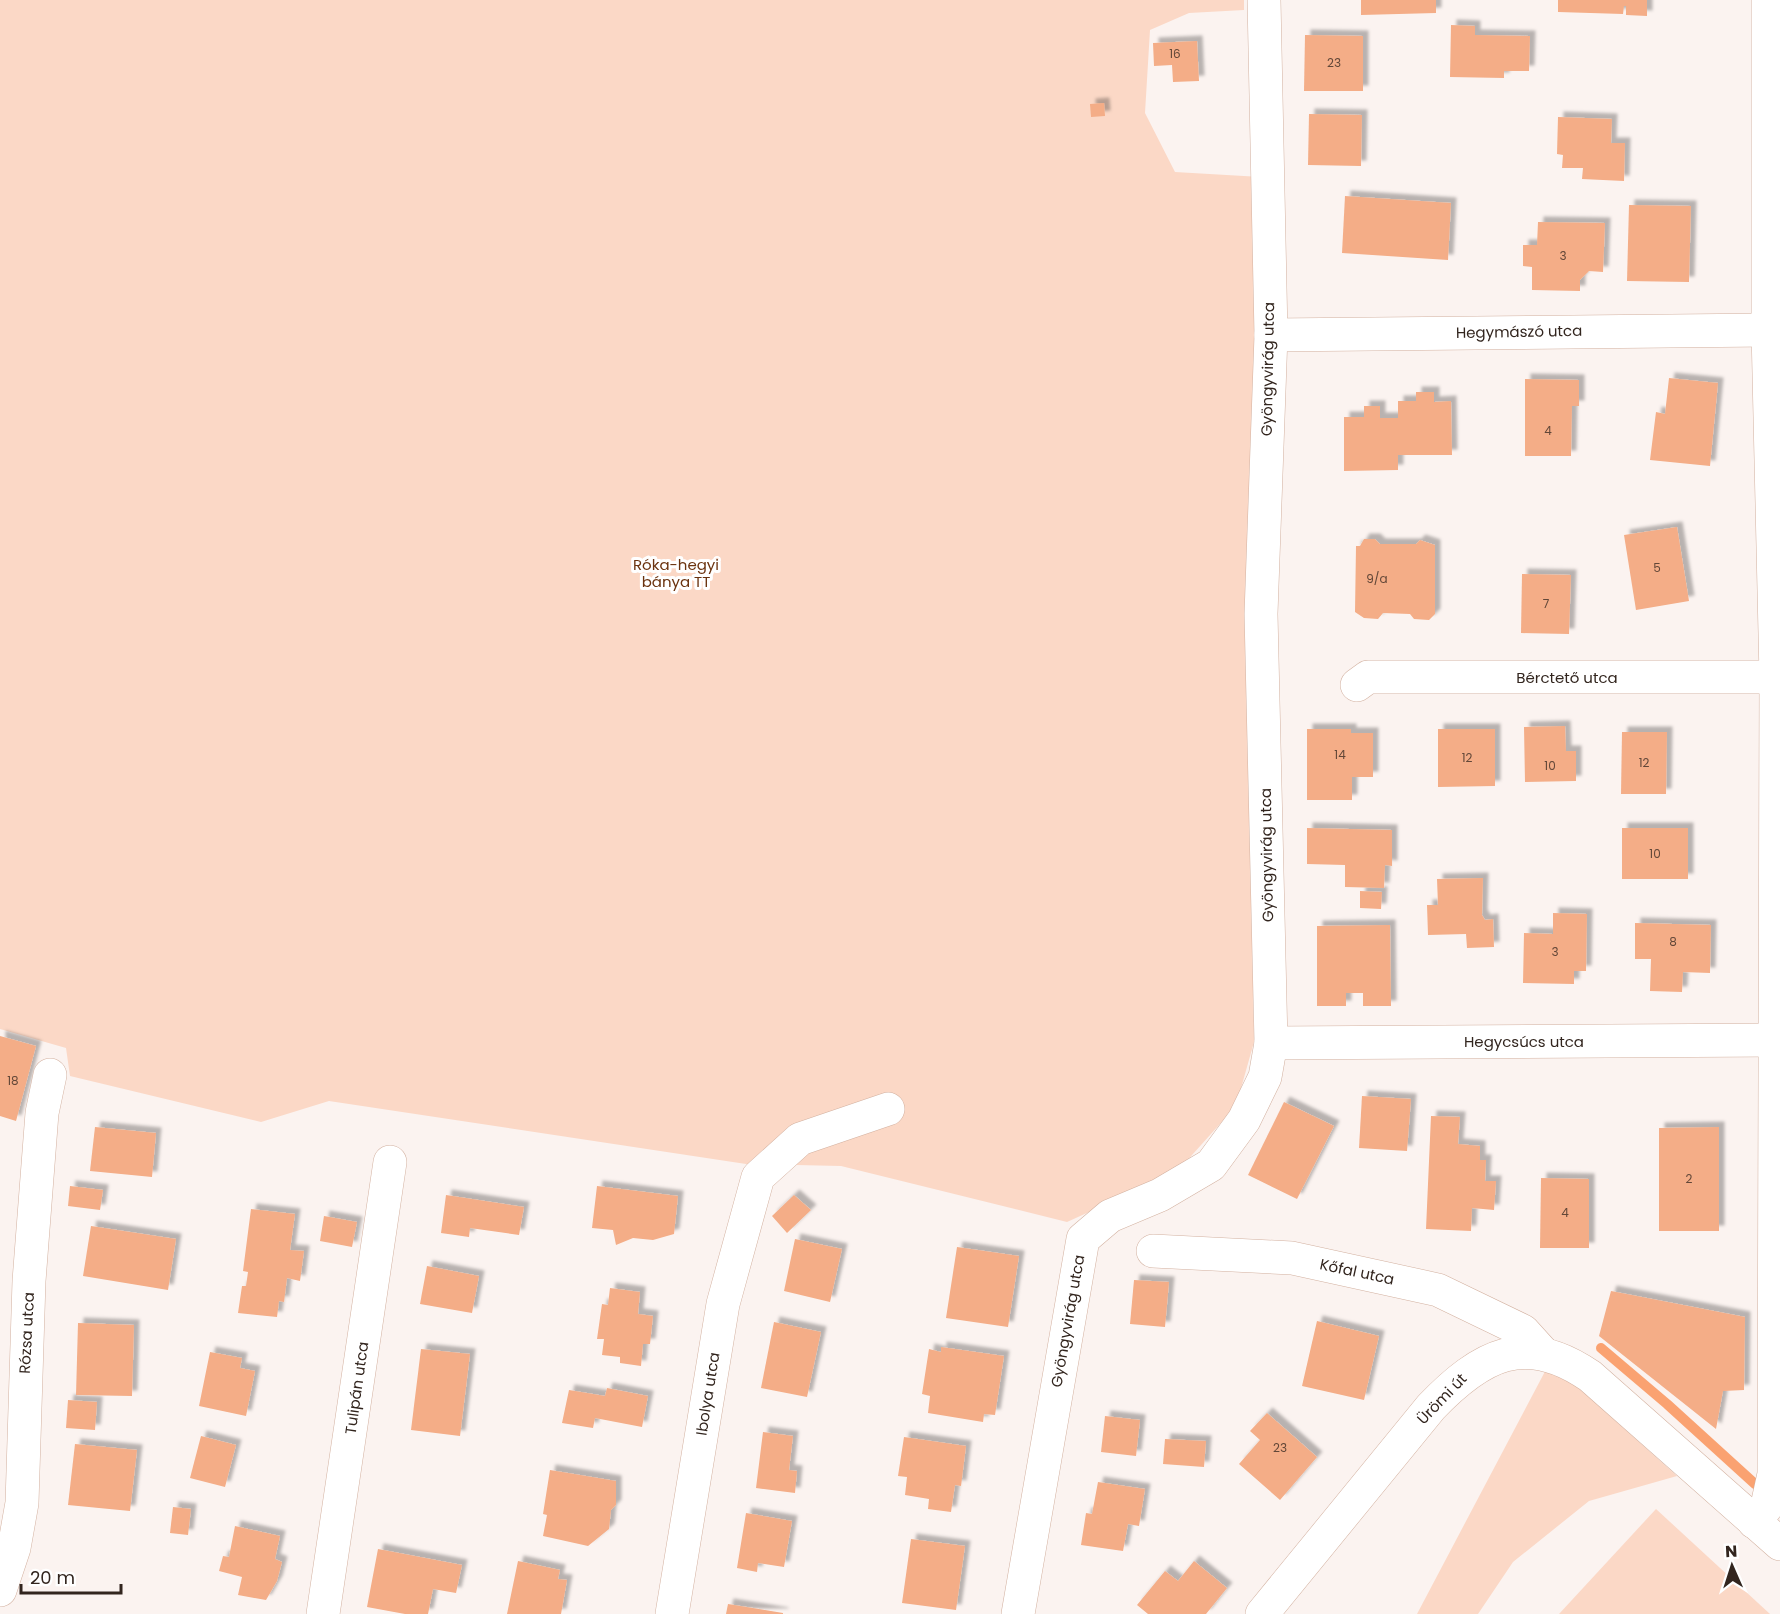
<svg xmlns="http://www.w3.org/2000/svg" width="1780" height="1614" font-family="Poppins,sans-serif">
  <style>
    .green { fill: #fbd8c6 }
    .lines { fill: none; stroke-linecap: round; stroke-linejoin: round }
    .stream { stroke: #faa271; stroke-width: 10 }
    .building { fill: #f4ad87; filter: url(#shadow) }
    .street-casing { stroke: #d3b1a0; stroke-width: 34 }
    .secondary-casing { stroke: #d3b1a0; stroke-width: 34 }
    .street { stroke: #fff; stroke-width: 33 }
    .secondary { stroke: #fff; stroke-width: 33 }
    .labels { text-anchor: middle; stroke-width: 6; stroke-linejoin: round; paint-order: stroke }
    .number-label { font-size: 12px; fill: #624738 }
    .street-label { font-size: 15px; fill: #32251e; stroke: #fff }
    .park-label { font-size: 15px; fill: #6b330f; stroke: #fff }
  </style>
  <defs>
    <filter id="shadow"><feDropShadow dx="5.5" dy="-5.5" stdDeviation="1.5" flood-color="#0004"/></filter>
  </defs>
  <rect width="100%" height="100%" fill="#fbf3f0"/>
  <g class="green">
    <path d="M0,0H1244V10L1189,13L1150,30L1145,113L1175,172L1261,177L1248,651L1254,1042L1236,1106L1184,1164L1142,1188L1067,1222L841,1166L746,1164L329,1101L261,1122L70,1076L66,1048L0,1029Z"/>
    <path d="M1550,1362L1677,1476L1589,1501L1513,1562L1478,1614H1417Z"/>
    <path d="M1656,1509L1770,1614H1559Z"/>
  </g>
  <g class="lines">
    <path class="stream" d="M1601,1348L1667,1404L1755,1484"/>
  </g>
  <g class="building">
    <path d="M1361,0H1436V13L1361,15Z"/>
    <path d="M1558,0H1647V16L1626,15V6H1624L1623,14L1558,12Z"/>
    <path d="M1451,25L1475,26V35L1530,36L1529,71H1504V78L1450,77Z"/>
    <path d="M1305,35L1363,36V91H1304Z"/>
    <path d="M1197,41L1199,81L1173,82L1172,65L1154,66L1153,43Z"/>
    <path d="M1104,103L1105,116L1091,117L1090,104Z"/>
    <path d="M1309,114L1362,115L1361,166L1308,165Z"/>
    <path d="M1558,117L1612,119L1611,143H1625L1624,181L1582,179L1583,168H1562L1563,155L1557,154Z"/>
    <path d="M1345,196L1451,203L1448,260L1342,253Z"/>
    <path d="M1629,205L1691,206L1689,282L1627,281Z"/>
    <path d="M1538,222L1605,223L1603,272L1589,271L1580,280V291L1532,290V267L1523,266V245H1537Z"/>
    <path d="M1669,378L1718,383L1710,466L1650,460L1656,412L1665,414Z"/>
    <path d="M1525,379L1579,380V406H1572L1571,456H1525Z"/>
    <path d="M1416,392H1434V402L1451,401L1452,455H1398V470L1344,471V417H1364V406H1380V418H1398V401H1416Z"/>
    <path d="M1677,527L1689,601L1636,610L1624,535Z"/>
    <path d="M1364,539H1375L1380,544H1416L1420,540L1435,545V614L1429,620L1414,619L1410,614L1383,613L1378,619L1364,618L1355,612L1356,546H1360Z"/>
    <path d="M1522,574L1571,575L1569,634L1521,633Z"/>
    <path d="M1565,726L1566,751H1576V781L1525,782L1524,727Z"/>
    <path d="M1307,729H1351V733H1373V777H1352V800H1307Z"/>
    <path d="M1438,729H1495V786L1438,787Z"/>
    <path d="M1622,732H1667L1666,794H1621Z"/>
    <path d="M1307,828L1392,830V866L1385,865L1384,888L1345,887V865L1307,864Z"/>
    <rect x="1622" y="828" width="66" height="51"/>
    <path d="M1483,878L1482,915L1485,920L1493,919L1494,947L1467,948L1466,934L1428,935L1427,905H1438L1437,879Z"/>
    <path d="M1360,891L1382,892L1381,909L1360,908Z"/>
    <path d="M1553,913L1587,914L1586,971H1574V984L1523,983L1524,933L1553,934Z"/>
    <path d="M1635,923L1711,925L1710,973L1683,972L1682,992L1650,991L1651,959H1635Z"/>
    <path d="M1390,925L1391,1006H1363V993H1346V1006H1317V926Z"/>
    <path d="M0,1036L36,1046L16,1121L0,1116Z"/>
    <path d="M1362,1096L1411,1099L1407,1151L1359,1148Z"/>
    <path d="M1284,1102L1334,1126L1297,1199L1248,1175Z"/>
    <path d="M1431,1116L1460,1117L1458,1144L1480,1146V1160H1486L1485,1181H1496L1494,1210L1472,1208L1471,1231L1426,1229Z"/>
    <path d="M95,1127L156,1133L152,1177L90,1171Z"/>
    <path d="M1719,1127V1231H1659V1128Z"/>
    <path d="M1541,1178L1589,1179V1248H1540Z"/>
    <path d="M70,1186L103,1190L100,1210L68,1206Z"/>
    <path d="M597,1186L678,1196L674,1234L653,1240L633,1238L616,1245L613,1230L592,1228Z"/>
    <path d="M446,1195L524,1207L519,1235L470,1228L469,1237L441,1233Z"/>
    <path d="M794,1195L811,1210L787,1233L772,1216Z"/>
    <path d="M251,1209L295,1214L290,1250L304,1251L300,1281L287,1278L284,1302L279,1301L277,1317L238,1313L242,1286H246L248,1272L243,1271Z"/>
    <path d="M324,1216L357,1222L352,1247L320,1241Z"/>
    <path d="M91,1226L176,1239L168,1290L83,1276Z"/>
    <path d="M795,1239L842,1249L830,1302L784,1291Z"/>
    <path d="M957,1247L1019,1256L1008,1327L946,1318Z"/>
    <path d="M427,1266L479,1276L472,1313L420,1304Z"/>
    <path d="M1134,1280L1169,1282L1165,1327L1130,1324Z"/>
    <path d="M610,1288L640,1292L638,1314L653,1316L650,1344H643L641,1366L620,1363V1357L602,1355L604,1339H597L602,1304L608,1305Z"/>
    <path d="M1611,1291L1745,1317L1744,1390L1723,1391L1716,1429L1599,1336Z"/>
    <path d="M1317,1321L1379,1336L1364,1400L1302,1386Z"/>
    <path d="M774,1322L821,1332L807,1397L761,1388Z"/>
    <path d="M78,1323L134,1325L132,1396L76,1395Z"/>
    <path d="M941,1347L1004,1356L995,1415L984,1414L983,1422L928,1413L930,1396L922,1394L929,1349L941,1352Z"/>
    <path d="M421,1349L470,1354L460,1436L411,1430Z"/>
    <path d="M210,1352L242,1358L240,1368L255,1371L246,1416L199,1406Z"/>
    <path d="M607,1388L648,1396L642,1427L595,1418L593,1428L562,1423L569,1390L605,1396Z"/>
    <path d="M68,1400L97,1402L95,1430L66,1428Z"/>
    <path d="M1267,1413L1317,1457L1280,1500L1239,1464L1260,1440L1250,1431Z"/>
    <path d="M1105,1416L1140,1420L1136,1456L1101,1452Z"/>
    <path d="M763,1432L793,1436L789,1470L797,1471L795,1493L756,1488Z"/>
    <path d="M201,1436L236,1445L225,1487L190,1478Z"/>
    <path d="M904,1437L966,1446L961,1486L955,1485L951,1512L928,1509L929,1499L905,1495L907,1477L898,1476Z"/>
    <path d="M1165,1439L1206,1441L1204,1467L1163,1464Z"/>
    <path d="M75,1444L137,1450L130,1511L68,1505Z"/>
    <path d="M550,1470L616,1481V1505L611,1510L609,1529L588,1546L543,1536L547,1515L543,1514Z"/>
    <path d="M1098,1482L1145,1489L1139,1526L1128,1524L1123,1551L1081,1545L1086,1513L1092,1514Z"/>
    <path d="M173,1507L191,1509L188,1535L170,1533Z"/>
    <path d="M746,1513L792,1521L784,1567L758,1563L757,1572L737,1568Z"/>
    <path d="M235,1526L280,1536L275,1559L282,1562L277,1581L266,1600L238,1595L242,1577L219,1571L223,1556L229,1557Z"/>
    <path d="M911,1539L965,1546L956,1610L902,1603Z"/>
    <path d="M378,1549L462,1565L456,1593L433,1589L428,1614H405L367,1607Z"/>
    <path d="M518,1561L560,1570L558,1579L567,1580L561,1614H507Z"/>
    <path d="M1194,1561L1227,1588L1206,1614H1148L1137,1605L1165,1571L1178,1581Z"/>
    <path d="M728,1604L783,1613V1614H726Z"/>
  </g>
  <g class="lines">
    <g class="street-casing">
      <g id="street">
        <path d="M1271,335L1768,330"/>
        <path d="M1357,685L1368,677H1780"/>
        <path d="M1271,1043L1777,1040"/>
        <path d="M1153,1251L1292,1258L1438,1290L1523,1331L1542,1352"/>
        <path d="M1754,1522L1767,1506L1774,1474L1776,677L1768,330V0"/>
        <path d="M0,1590L14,1548L22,1503L29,1281L42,1113L50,1075"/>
        <path d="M323,1614L390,1162"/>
        <path d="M672,1614L723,1304L758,1177L800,1139L888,1109"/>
        <path d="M1018,1614L1083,1239L1110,1216L1160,1195L1211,1165L1244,1120L1265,1077L1271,1043L1261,614L1271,335L1264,0"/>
      </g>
    </g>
    <g class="secondary-casing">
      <path id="secondary" d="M1262,1614L1431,1407C1481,1355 1525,1331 1590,1376L1780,1544"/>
    </g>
    <use href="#street" class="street"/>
    <use href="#secondary" class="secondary"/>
  </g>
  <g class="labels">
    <g class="number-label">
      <text x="1175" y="58">16</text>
      <text x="1334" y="67">23</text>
      <text x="1563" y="260">3</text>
      <text x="1548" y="435">4</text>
      <text x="1657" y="572">5</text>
      <text x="1377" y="583">9/a</text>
      <text x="1546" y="608">7</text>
      <text x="1340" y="759">14</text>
      <text x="1467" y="762">12</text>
      <text x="1644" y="767">12</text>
      <text x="1550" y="770">10</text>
      <text x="1655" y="858">10</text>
      <text x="1673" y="946">8</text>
      <text x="1555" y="956">3</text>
      <text x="13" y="1085">18</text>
      <text x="1689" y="1183">2</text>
      <text x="1565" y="1217">4</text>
      <text x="1280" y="1452">23</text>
    </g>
    <g class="street-label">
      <text transform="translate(1519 332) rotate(-1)" y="5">Hegymászó utca</text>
      <text transform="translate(1268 369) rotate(-89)" y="5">Gyöngyvirág utca</text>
      <text x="1567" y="683">Bérctető utca</text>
      <text transform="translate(1267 855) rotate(-91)" y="5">Gyöngyvirág utca</text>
      <text x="1524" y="1047">Hegycsúcs utca</text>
      <text transform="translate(1357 1272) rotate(12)" y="5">Kőfal utca</text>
      <text transform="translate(1068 1321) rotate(-80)" y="5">Gyöngyvirág utca</text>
      <text transform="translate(27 1333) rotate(-87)" y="5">Rózsa utca</text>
      <text transform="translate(357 1388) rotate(-82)" y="5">Tulipán utca</text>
      <text transform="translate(708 1394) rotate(-81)" y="5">Ibolya utca</text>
      <text transform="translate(1442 1399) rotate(-46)" y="5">Ürömi út</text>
    </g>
    <g class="park-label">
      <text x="676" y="570">Róka-hegyi<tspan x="676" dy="17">bánya TT</tspan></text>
    </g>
  </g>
  <g transform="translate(1732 1566) rotate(357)" stroke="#ffffff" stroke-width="4.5" paint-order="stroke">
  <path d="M0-4.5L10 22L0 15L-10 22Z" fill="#32251e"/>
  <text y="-9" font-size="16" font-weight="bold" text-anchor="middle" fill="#32251e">N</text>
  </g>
  <path d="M21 1584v9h100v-9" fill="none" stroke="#32251e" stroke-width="3"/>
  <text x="30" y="1584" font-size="18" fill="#32251e" stroke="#ffffff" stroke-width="4.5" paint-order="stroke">20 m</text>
</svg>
